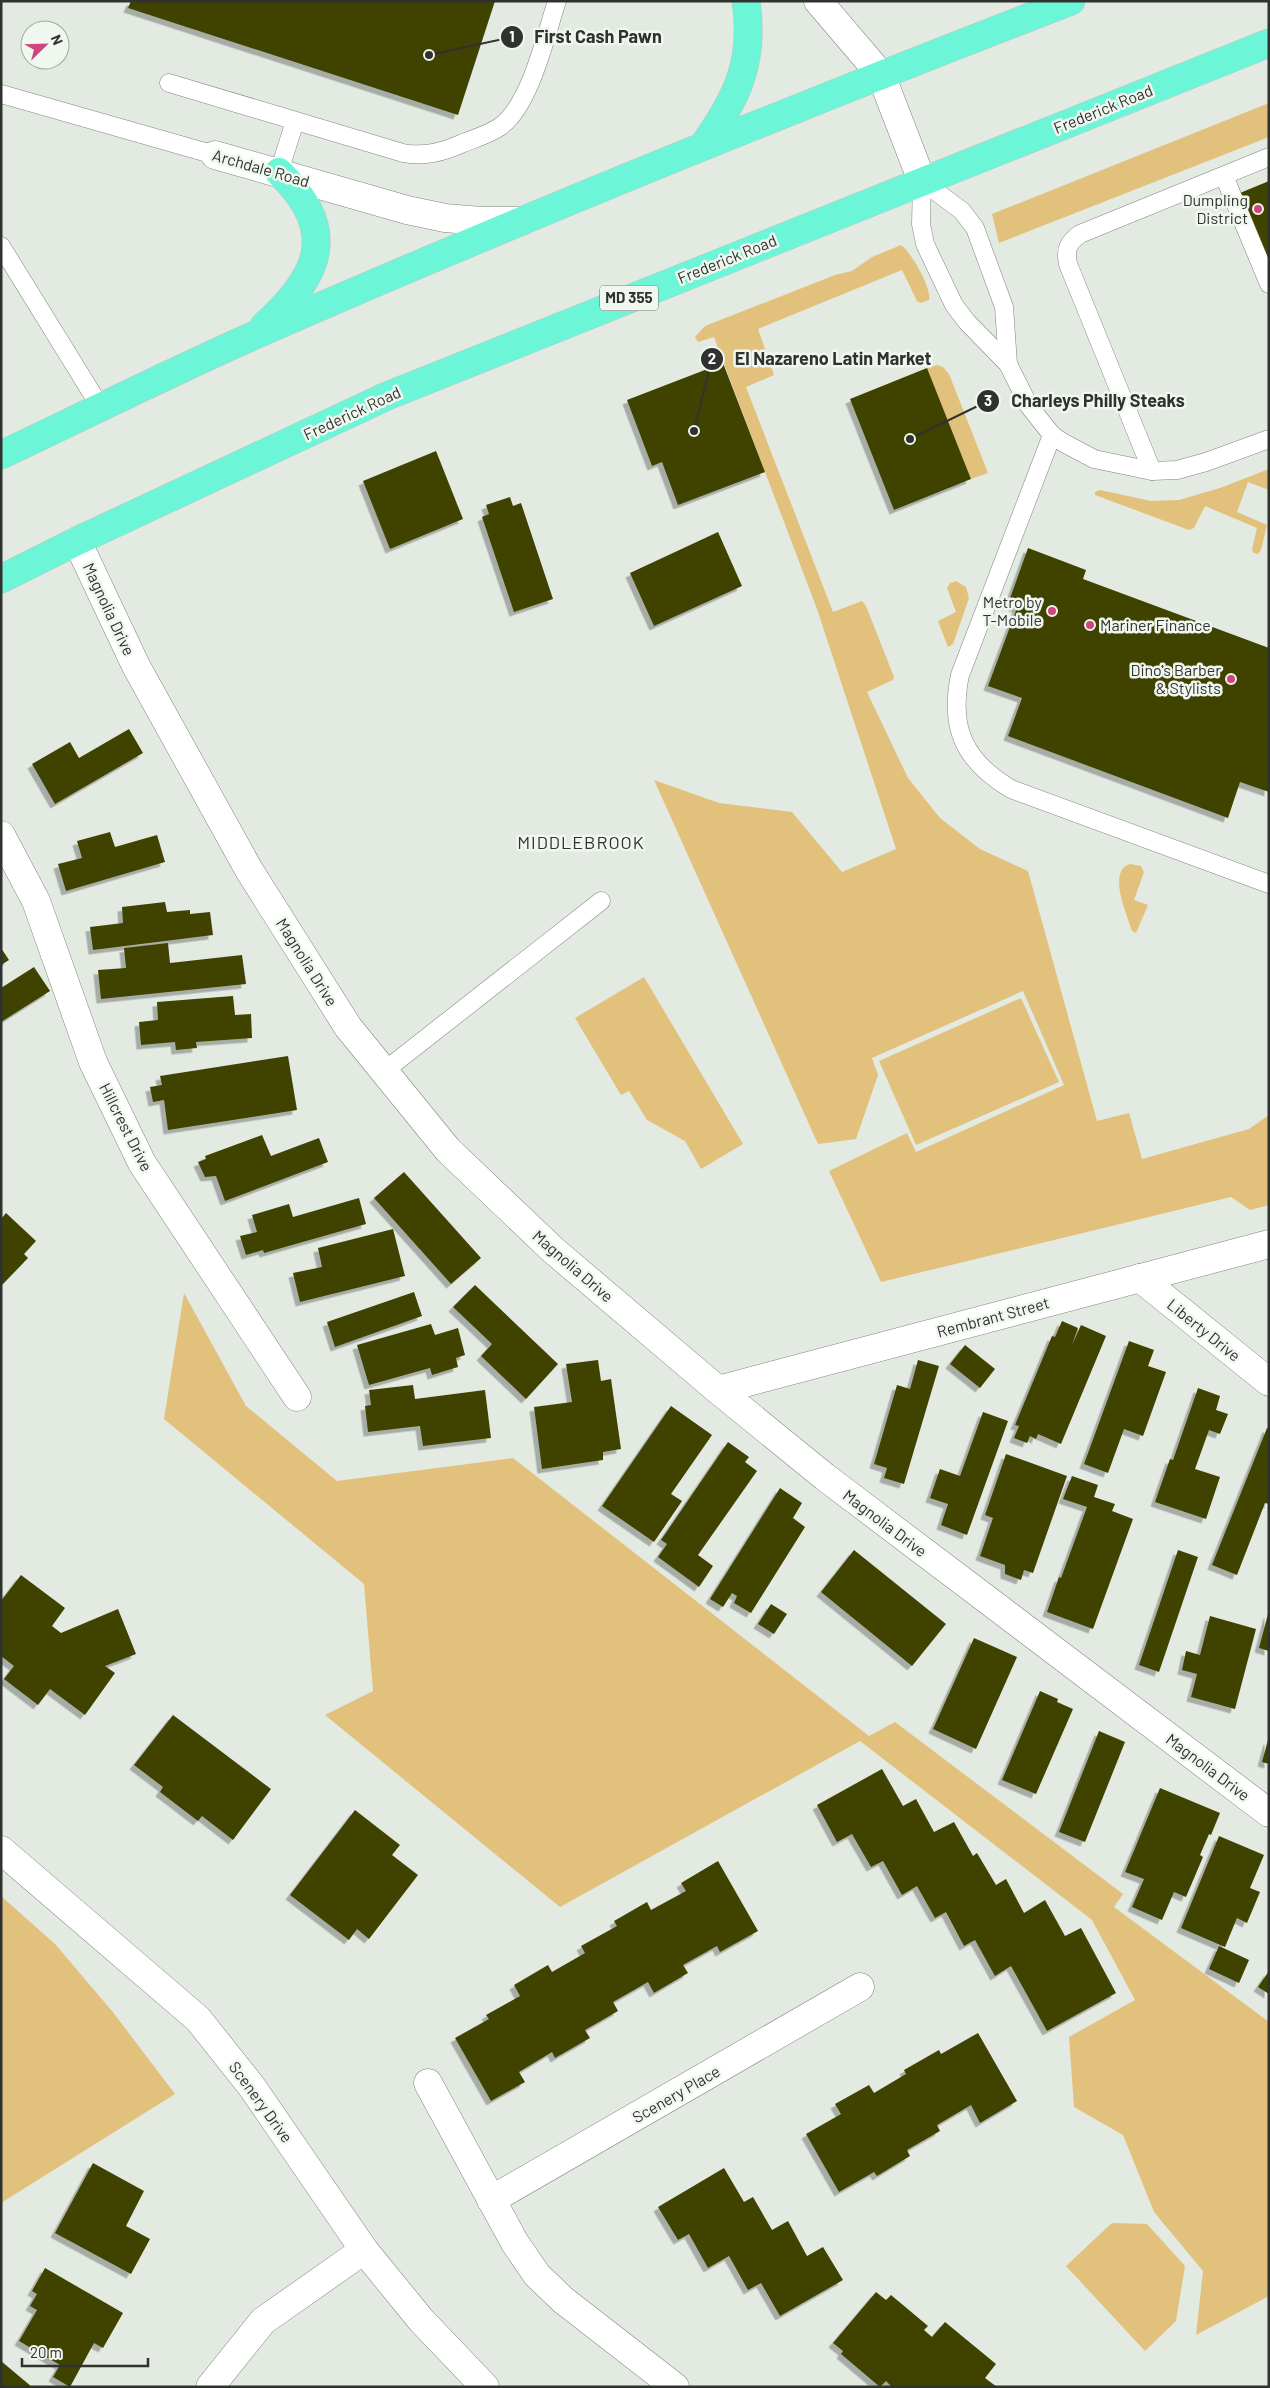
<svg xmlns="http://www.w3.org/2000/svg" width="1270" height="2388" font-family="Barlow,sans-serif">
  <style>
    .green { fill: #e2c17c }
    .building { fill: #3f4206; filter: url(#shadow) }
    .lines { fill: none; stroke-linecap: round; stroke-linejoin: round }
    .lane-casing { stroke: #80867f; stroke-width: 19 }
    .street-casing { stroke: #80867f; stroke-width: 29 }
    .secondary-casing { stroke: #80867f; stroke-width: 29 }
    .primary-casing { stroke: #c5c6c5; stroke-width: 29 }
    .lane { stroke: #fff; stroke-width: 18 }
    .street { stroke: #fff; stroke-width: 28 }
    .secondary { stroke: #fff; stroke-width: 28 }
    .primary { stroke: #6df5d8; stroke-width: 28 }
    .poi-dot { fill: #ce4680; stroke: #f0f7ef; stroke-width: 2 }
    .labels { text-anchor: middle; stroke-width: 5; stroke-linejoin: round; paint-order: stroke }
    .shield { fill: #f0f7ef; stroke: #6a6d69; stroke-width: 1 }
    .shield-label { font-size: 15px; font-weight: bold; fill: #303230 }
    .street-label { font-size: 16px; fill: #303230; stroke: #f0f7ef }
    .poi-label { font-size: 16px; fill: #303230; stroke: #f0f7ef; text-anchor: end }
    .neighbourhood-label { font-size: 18px; letter-spacing: 1px; fill: #303230; stroke: #f0f7ef }
    .leader { fill: none; stroke: #303230; stroke-width: 2 }
    .callout-dot { fill: #303230; stroke: #f0f7ef; stroke-width: 2 }
    .mark-label { font-size: 15px; text-anchor: middle; font-weight: bold; fill: #fff }
    .callout-label { font-size: 18px; text-anchor: middle; font-weight: bold; fill: #303230; stroke: #f0f7ef; stroke-width: 5; stroke-linejoin: round; paint-order: stroke }
  </style>
  <defs>
    <filter id="shadow"><feDropShadow dx="-4.5" dy="4.5" stdDeviation="0" flood-color="#0004"/></filter>
  </defs>
  <rect width="100%" height="100%" fill="#e3eae2"/>
  <g class="green">
    <path d="M1269,103V137L999,243L992,214Z"/>
    <path d="M901,245C911,252 932,288 929,300L921,303L917,301L902,270L758,329L774,375L746,387L833,612L862,601L866,606L894,677L893,680L867,692L908,778L940,818L980,849L1028,871L1097,1121L1129,1113L1142,1159L1249,1129L1269,1115V1205L1250,1210L1231,1197L881,1282L829,1171L907,1133L916,1152L1064,1085L1023,991L872,1058L878,1075L856,1139L818,1144L654,780L719,803L792,812L842,872L896,849L817,609L723,361L714,337L698,342L695,337L705,326L835,275L852,271L872,257Z"/>
    <path d="M937,365L943,367L949,374L988,473L971,479L927,368Z"/>
    <path d="M1269,469V490L1248,482L1237,512L1267,525L1261,550L1258,554L1254,553L1252,550L1257,528L1205,506L1194,528L1189,530L1095,495V492L1100,490L1151,501L1179,500L1220,488Z"/>
    <path d="M956,581L966,587L969,598L953,644L948,647L938,621L956,612L947,588L950,583Z"/>
    <path d="M1130,864L1141,866L1144,872L1134,900L1148,905L1136,933L1132,931C1127,914 1107,871 1130,864Z"/>
    <path d="M644,977L743,1144L701,1169L685,1141L647,1120L629,1091L621,1095L575,1018Z"/>
    <path d="M1021,998L1059,1082L916,1145L879,1061Z"/>
    <path d="M184,1293L246,1406L337,1481L513,1458L869,1736L895,1722L1123,1894L1114,1907L1269,2022V2296L1196,2335L1203,2271L1154,2212L1123,2135L1074,2107L1069,2037L1135,2000L1092,1920L860,1741L560,1907L325,1715L373,1691L364,1584L164,1419Z"/>
    <path d="M1,1896L55,1944L112,2011L175,2094L1,2203Z"/>
    <path d="M1112,2223L1147,2224L1185,2266L1176,2321L1145,2351L1066,2266Z"/>
  </g>
  <g class="building">
    <path d="M131,1H495L458,115L128,8Z"/>
    <path d="M1269,181V261L1240,193Z"/>
    <path d="M723,363L765,472L678,505L662,462L652,466L627,400Z"/>
    <path d="M927,368L971,479L894,510L850,399Z"/>
    <path d="M436,451L463,519L390,549L363,481Z"/>
    <path d="M510,497L513,506L521,503L553,599L514,612L482,517L489,514L486,505Z"/>
    <path d="M718,532L742,586L654,626L630,573Z"/>
    <path d="M1028,548L1086,570L1083,579L1269,648V792L1240,782L1228,818L1008,736L1022,698L988,686L1017,608L1008,604Z"/>
    <path d="M129,729L143,753L55,804L32,764L70,742L79,758Z"/>
    <path d="M110,832L115,847L157,835L165,862L66,891L58,864L82,858L77,841Z"/>
    <path d="M165,902L167,912L190,910V914L210,912L213,935L93,950L90,927L123,923L122,907Z"/>
    <path d="M168,943L170,963L242,955L246,984L101,999L98,970L126,968L124,948Z"/>
    <path d="M1,948L9,960L1,965Z"/>
    <path d="M34,967L50,991L1,1022V988Z"/>
    <path d="M233,996L235,1015L251,1014L252,1038L196,1042L197,1048L176,1050L175,1042L141,1045L139,1022L158,1020L157,1002Z"/>
    <path d="M288,1056L297,1110L168,1130L164,1100L153,1102L150,1087L162,1085L160,1076Z"/>
    <path d="M262,1135L271,1156L319,1138L328,1162L225,1201L216,1176L205,1177L198,1162L206,1159L205,1156Z"/>
    <path d="M404,1172L481,1258L451,1284L374,1198Z"/>
    <path d="M359,1198L366,1224L264,1253L263,1250L246,1255L240,1236L257,1232L252,1215L289,1204L293,1217Z"/>
    <path d="M6,1213L36,1241L24,1254L28,1258L1,1286V1219Z"/>
    <path d="M393,1229L405,1276L300,1302L293,1273L322,1267L318,1248Z"/>
    <path d="M475,1285L558,1364L526,1399L481,1356L492,1344L453,1307Z"/>
    <path d="M414,1292L422,1316L335,1347L327,1322Z"/>
    <path d="M1062,1321L1078,1328L1072,1345L1081,1325L1106,1336L1061,1444L1038,1434L1036,1439L1030,1436L1027,1443L1014,1438L1019,1426L1015,1425L1052,1336L1055,1337Z"/>
    <path d="M431,1324L435,1335L458,1328L465,1355L456,1358L458,1367L432,1375L430,1368L369,1385L357,1345Z"/>
    <path d="M1129,1341L1154,1350L1148,1366L1166,1372L1143,1436L1124,1429L1108,1473L1084,1464Z"/>
    <path d="M965,1345L995,1369L980,1388L950,1364Z"/>
    <path d="M598,1360L601,1381L611,1379L621,1449L603,1452V1460L542,1469L534,1407L572,1402L566,1364Z"/>
    <path d="M918,1360L939,1366L904,1484L884,1478L887,1468L874,1464L897,1385L910,1389Z"/>
    <path d="M413,1385L415,1399L485,1390L491,1438L423,1446L420,1426L368,1432L365,1406L371,1405L369,1390Z"/>
    <path d="M1198,1388L1220,1396L1216,1410L1228,1414L1220,1434L1209,1430L1195,1469L1220,1477L1206,1519L1155,1502L1170,1459L1173,1460Z"/>
    <path d="M671,1406L712,1435L671,1494L682,1501L654,1542L602,1506Z"/>
    <path d="M983,1412L1008,1421L967,1535L941,1525L948,1504L930,1498L940,1469L960,1476Z"/>
    <path d="M1267,1428H1269V1504L1265,1503L1237,1575L1212,1565Z"/>
    <path d="M728,1442L749,1457L745,1462L757,1471L698,1555L713,1566L699,1587L658,1557L667,1544L661,1540Z"/>
    <path d="M1006,1454L1067,1476L1033,1573L1024,1570L1021,1580L1005,1574V1565L980,1556L993,1518L985,1515Z"/>
    <path d="M1072,1476L1098,1485L1094,1497L1115,1504L1112,1511L1133,1519L1093,1629L1047,1612L1059,1577L1061,1578L1087,1507L1063,1499Z"/>
    <path d="M780,1488L802,1503L793,1518L805,1527L751,1613L734,1603L737,1596L732,1593L723,1607L710,1599Z"/>
    <path d="M854,1550L946,1624L912,1666L821,1592Z"/>
    <path d="M1178,1550L1198,1557L1159,1672L1139,1665Z"/>
    <path d="M21,1575L65,1608L52,1626L61,1633L118,1609L136,1654L105,1666L115,1673L85,1715L50,1689L38,1705L4,1679L14,1666L1,1656V1601Z"/>
    <path d="M771,1604L787,1614L774,1634L758,1624Z"/>
    <path d="M1268,1614H1269V1651L1259,1648Z"/>
    <path d="M1210,1616L1256,1629L1235,1709L1191,1697L1197,1674L1182,1670L1186,1651L1200,1655Z"/>
    <path d="M974,1638L1017,1657L976,1749L933,1729Z"/>
    <path d="M1040,1691L1058,1699L1057,1702L1073,1709L1036,1794L1002,1780Z"/>
    <path d="M173,1715L271,1789L233,1840L202,1816L198,1821L160,1792L163,1787L134,1765Z"/>
    <path d="M1099,1731L1125,1742L1085,1842L1059,1832Z"/>
    <path d="M1268,1740H1269V1764L1262,1762Z"/>
    <path d="M882,1769L903,1806L916,1799L934,1832L954,1822L973,1856L977,1853L996,1885L1006,1879L1024,1913L1045,1900L1065,1936L1081,1928L1116,1993L1047,2031L1011,1966L995,1976L975,1940L964,1946L946,1912L935,1918L917,1886L902,1895L883,1861L871,1867L852,1834L837,1842L817,1805Z"/>
    <path d="M1160,1788L1220,1813L1211,1835L1209,1834L1200,1855L1203,1857L1186,1897L1174,1892L1162,1920L1132,1907L1144,1879L1125,1872Z"/>
    <path d="M355,1810L400,1845L392,1855L418,1875L369,1939L357,1929L349,1940L290,1895Z"/>
    <path d="M1219,1836L1264,1855L1250,1888L1260,1892L1247,1923L1237,1918L1225,1947L1181,1928Z"/>
    <path d="M718,1861L758,1931L720,1952L717,1946L683,1965L688,1973L654,1993L648,1982L613,2002L618,2011L585,2030L590,2038L555,2058L552,2052L519,2072L525,2082L491,2101L455,2038L489,2019L486,2015L520,1996L514,1985L548,1965L552,1972L585,1953L581,1946L617,1926L614,1921L647,1902L651,1910L686,1891L681,1883Z"/>
    <path d="M1219,1946L1249,1960L1239,1983L1209,1969Z"/>
    <path d="M1269,1971V1994L1258,1987Z"/>
    <path d="M978,2033L1017,2101L980,2123L971,2105L937,2125L940,2131L907,2150L910,2156L877,2176L874,2172L839,2192L806,2134L841,2114L835,2104L869,2085L874,2093L906,2074L904,2070L939,2050L941,2054Z"/>
    <path d="M93,2163L144,2191L126,2226L150,2239L131,2274L55,2233Z"/>
    <path d="M724,2168L744,2202L753,2197L772,2230L788,2221L807,2256L823,2247L843,2280L780,2316L761,2283L748,2290L729,2256L708,2268L689,2234L678,2240L658,2207Z"/>
    <path d="M45,2268L123,2313L103,2348L94,2343L70,2387L53,2377L60,2365L19,2341L37,2310L30,2306L37,2294L32,2291Z"/>
    <path d="M876,2292L886,2300L891,2295L928,2326L924,2330L932,2337L945,2322L996,2364L985,2378L997,2387H892L886,2381L880,2387L841,2354L843,2351L833,2343Z"/>
    <path d="M1,2361L32,2387H1Z"/>
  </g>
  <g class="lines">
    <g class="lane-casing">
      <g id="lane">
        <path d="M169,83L403,153C425,157 443,152 463,143C476,138 490,134 501,126C531,103 545,37 557,1"/>
        <path d="M1,94L215,155"/>
        <path d="M279,172L295,121"/>
        <path d="M1224,176L1269,284"/>
        <path d="M922,181L921,224L925,244L954,305L967,322L1008,364L1029,406L1052,435L1062,442L1094,459L1152,471L1177,470L1206,462L1269,439"/>
        <path d="M922,181L962,211L975,228L1004,307L1008,364"/>
        <path d="M1,246L101,408"/>
        <path d="M1052,435L960,675C949,728 964,761 1011,789L1269,884"/>
        <path d="M1152,471L1068,264C1065,249 1068,243 1080,234L1269,157"/>
        <path d="M383,1072L601,901"/>
      </g>
    </g>
    <g class="street-casing">
      <g id="street">
        <path d="M818,1L881,75L922,181"/>
        <path d="M215,155L407,210L445,218L481,221H522"/>
        <path d="M77,541L136,666L249,870L348,1027L448,1150L553,1250L718,1390L825,1477L1269,1813"/>
        <path d="M1,835L36,901L93,1062L142,1163L297,1397"/>
        <path d="M1140,1278L1269,1382"/>
        <path d="M718,1390L1269,1244"/>
        <path d="M428,2083L515,2243L537,2275L563,2300L675,2387"/>
        <path d="M491,2200L860,1987"/>
        <path d="M210,2387L263,2321L364,2250"/>
      </g>
    </g>
    <g class="secondary-casing">
      <path id="secondary" d="M1,1850L198,2019L252,2087L364,2250L421,2320L485,2387"/>
    </g>
    <g class="primary-casing">
      <g id="primary">
        <path d="M703,146C737,98 755,62 746,1"/>
        <path d="M264,326C321,275 339,230 279,172"/>
        <path d="M1,455C86,415 169,373 255,335C524,217 797,107 1071,1"/>
        <path d="M1,579L77,541L387,396L1269,43"/>
      </g>
    </g>
    <use href="#lane" class="lane"/>
    <use href="#street" class="street"/>
    <use href="#secondary" class="secondary"/>
    <use href="#primary" class="primary"/>
  </g>
  <g class="poi-dot">
    <circle cx="1258" cy="209" r="5"/>
    <circle cx="1052" cy="611" r="5"/>
    <circle cx="1090" cy="625" r="5"/>
    <circle cx="1231" cy="679" r="5"/>
  </g>
  <g class="labels">
    <rect class="shield" x="600" y="285.5" width="58" height="25" rx="4"/>
    <g class="shield-label">
      <text x="629" y="303">MD 355</text>
    </g>
    <g class="street-label">
      <text transform="translate(1103 109) rotate(-22)" y="6">Frederick Road</text>
      <text transform="translate(261 168) rotate(16)" y="6">Archdale Road</text>
      <text transform="translate(727 259) rotate(-22)" y="6">Frederick Road</text>
      <text transform="translate(352 413) rotate(-25)" y="6">Frederick Road</text>
      <text transform="translate(109 609) rotate(65)" y="6">Magnolia Drive</text>
      <text transform="translate(307 962) rotate(58)" y="6">Magnolia Drive</text>
      <text transform="translate(126 1127) rotate(63)" y="6">Hillcrest Drive</text>
      <text transform="translate(573 1266) rotate(41)" y="6">Magnolia Drive</text>
      <text transform="translate(993 1317) rotate(-15)" y="6">Rembrant Street</text>
      <text transform="translate(1204 1330) rotate(39)" y="6">Liberty Drive</text>
      <text transform="translate(885 1523) rotate(37)" y="6">Magnolia Drive</text>
      <text transform="translate(1208 1767) rotate(37)" y="6">Magnolia Drive</text>
      <text transform="translate(676 2094) rotate(-30)" y="6">Scenery Place</text>
      <text transform="translate(261 2102) rotate(54)" y="6">Scenery Drive</text>
    </g>
    <g class="poi-label">
      <text x="1248" y="206">Dumpling<tspan x="1248" dy="18">District</tspan></text>
      <text x="1042" y="608">Metro by<tspan x="1042" dy="18">T-Mobile</tspan></text>
      <text x="1100" y="631" text-anchor="start">Mariner Finance</text>
      <text x="1221" y="676">Dino's Barber<tspan x="1221" dy="18">&amp; Stylists</tspan></text>
    </g>
    <g class="neighbourhood-label">
      <text x="581" y="849">MIDDLEBROOK</text>
    </g>
  </g>
  <path class="leader" d="M429 55L512 37M694 431L712 359M910 439L988 401"/>
  <g class="callout-dot">
    <circle cx="429" cy="55" r="5"/>
    <circle cx="694" cy="431" r="5"/>
    <circle cx="910" cy="439" r="5"/>
    <circle cx="512" cy="37" r="12"/>
    <circle cx="712" cy="359" r="12"/>
    <circle cx="988" cy="401" r="12"/>
  </g>
  <g class="mark-label">
    <text x="512" y="42">1</text>
    <text x="712" y="364">2</text>
    <text x="988" y="406">3</text>
  </g>
  <g class="callout-label">
    <text x="598" y="43">First Cash Pawn</text>
    <text x="833" y="365">El Nazareno Latin Market</text>
    <text x="1098" y="407">Charleys Philly Steaks</text>
  </g>
  <rect width="1270" height="2388" fill="none" stroke="#303230" stroke-width="5"/>
  <g transform="translate(45 45) rotate(67)"><circle r="24" fill="#f0f7ef" stroke="#a3a8a3"/>
  <path d="M0-4L9 19L0 12L-9 19Z" fill="#ce4680"/>
  <text y="-8" font-size="14" font-weight="bold" text-anchor="middle" fill="#303230">N</text>
  </g>
  <path d="M22 2358v8h126v-8" fill="none" stroke="#303230" stroke-width="2.5"/>
  <text x="30" y="2358" font-size="15" fill="#303230" stroke="#f0f7ef" stroke-width="4" paint-order="stroke">20 m</text>
</svg>
